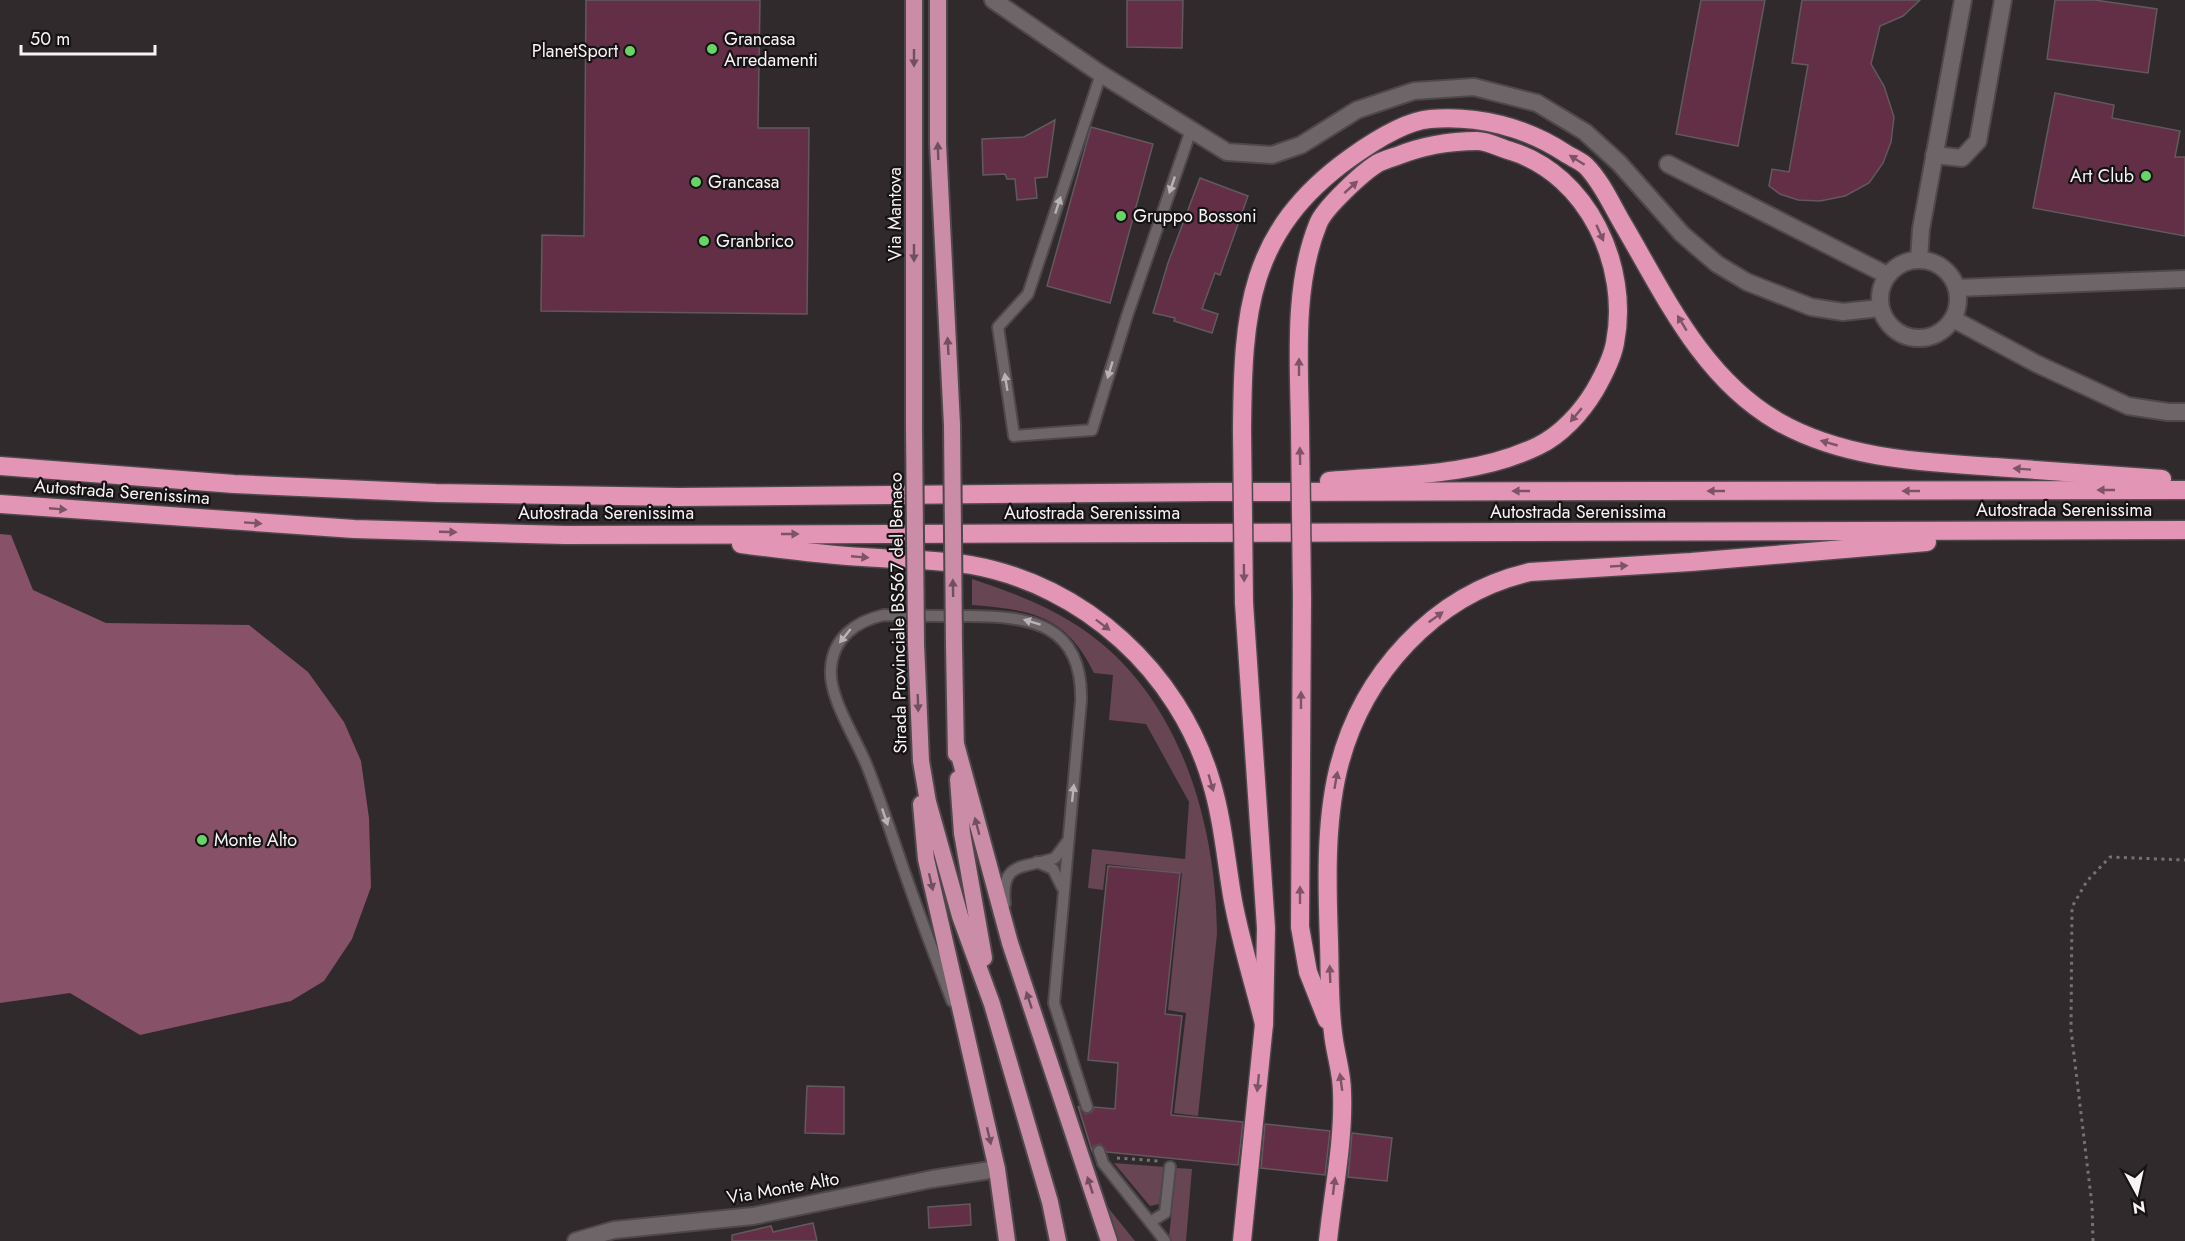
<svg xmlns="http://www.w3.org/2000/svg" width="2185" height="1241" font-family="Jost,sans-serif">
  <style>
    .green { fill: #674553 }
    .forest { fill: #875168 }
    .building { fill: #622f46; stroke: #61595c; stroke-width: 1.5 }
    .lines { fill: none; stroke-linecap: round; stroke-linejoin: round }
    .service-casing { stroke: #4f484b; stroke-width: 14 }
    .minor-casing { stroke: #4f484b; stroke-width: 20 }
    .trunk-casing { stroke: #4f484b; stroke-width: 20 }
    .motorway-casing { stroke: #4f484b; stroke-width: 21 }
    .path { stroke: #777173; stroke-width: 3; stroke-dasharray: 3 4.5; stroke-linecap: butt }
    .service { stroke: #6d6568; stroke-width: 10 }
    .minor { stroke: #6d6568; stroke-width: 16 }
    .trunk { stroke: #ca8ca6; stroke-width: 16 }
    .motorway { stroke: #e295b5; stroke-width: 18 }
    .trunk-bridge-casing { stroke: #4f484b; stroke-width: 20; stroke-linecap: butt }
    .motorway-bridge-casing { stroke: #4f484b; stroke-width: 21; stroke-linecap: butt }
    .trunk-bridge { stroke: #ca8ca6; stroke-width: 16 }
    .motorway-bridge { stroke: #e295b5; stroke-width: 18 }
    .oneway { fill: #70505e }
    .oneway2 { fill: #7c5465 }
    .oneway3 { fill: #b9b3b6 }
    .poi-dot { fill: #67d465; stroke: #161315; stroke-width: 2 }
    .labels { text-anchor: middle; stroke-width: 4.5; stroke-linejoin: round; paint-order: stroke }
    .poi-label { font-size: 18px; fill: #f8f3f5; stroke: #161315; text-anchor: start }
    .street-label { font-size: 18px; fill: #f8f3f5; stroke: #161315 }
  </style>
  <rect width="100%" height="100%" fill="#312a2c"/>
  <g class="green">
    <path d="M972,579C1011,592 1047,605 1081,628C1179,694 1216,820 1217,934L1198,1116L1174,1113L1186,1013L1168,1010L1182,873L1106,864L1103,890L1088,888L1092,849L1185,859L1189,802L1146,724L1109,720L1113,675L1094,673C1066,615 1032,610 972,605Z"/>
    <path d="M1114,1163L1165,1167L1159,1204L1150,1206Z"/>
    <path d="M1176,1168L1192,1169L1186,1241H1171L1169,1238Z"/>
    <path d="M1101,1199L1135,1241H1114Z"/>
  </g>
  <path class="forest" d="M0,534L11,535L33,590L106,623L249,625L308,672L344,722L361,761L369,818L371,887L352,939L324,981L291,1001L140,1035L70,993L0,1003Z"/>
  <g class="building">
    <path d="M586,0H760L758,128H809L807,314L541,311L542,235L584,236Z"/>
    <path d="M1127,0H1183L1182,48L1127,47Z"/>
    <path d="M1701,0H1765L1738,146L1676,134Z"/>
    <path d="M1802,0H1920L1903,16L1880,26L1871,64L1884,86L1894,117L1891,142L1883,163L1869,183L1845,196L1820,201L1798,200L1780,194L1769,186L1772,169L1789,172L1808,65L1792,63Z"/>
    <path d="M2055,0H2095L2157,9L2148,73L2047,59Z"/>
    <path d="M2055,93L2114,105L2112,118L2180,131L2175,157H2185V236L2033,208Z"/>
    <path d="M1055,120L1047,177L1035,178L1037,198L1017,200L1015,179H1007L1005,174L983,175L982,139L1024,137Z"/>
    <path d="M1091,127L1153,144L1110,303L1047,286Z"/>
    <path d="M1200,178L1248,196L1220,275L1215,273L1202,309L1218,314L1212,333L1174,321L1175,318L1153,313L1168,263Z"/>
    <path d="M1108,866L1180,873L1165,1014L1182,1016L1171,1115L1243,1122L1238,1165L1107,1152L1100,1144L1094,1146L1092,1151L1078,1106L1086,1114L1092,1112L1094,1107L1115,1109L1118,1063L1088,1060Z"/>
    <path d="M807,1086L844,1087V1134L805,1133Z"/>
    <path d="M1265,1124L1330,1131L1325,1175L1261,1168Z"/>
    <path d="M1352,1133L1392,1138L1387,1181L1348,1177Z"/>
    <path d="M970,1204L971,1225L929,1228L928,1207Z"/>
    <path d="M813,1223L817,1241H732V1235L771,1226L773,1232Z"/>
  </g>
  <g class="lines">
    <g class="service-casing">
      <g id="service">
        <path d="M1101,74L1028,294L998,327L1014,436L1092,430L1127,316L1191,130"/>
        <path d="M1037,862L1053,869L1062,887"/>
        <path d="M1005,904C1000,859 1026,869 1055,858L1067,842"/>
        <path d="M952,1001C939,967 926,933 914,899C898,855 884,809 867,766C856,738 828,697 831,668C833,638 856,621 884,615C912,616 940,616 967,616C1031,616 1083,624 1081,701L1054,1003L1087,1107"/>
        <path d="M1099,1151L1103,1163L1150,1222L1165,1213L1170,1167"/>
        <path d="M1150,1222L1165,1241"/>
      </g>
    </g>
    <g class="minor-casing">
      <g id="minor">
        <path d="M993,0L1101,74L1227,152L1272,155L1301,145L1357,110L1414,91L1474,87L1537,103L1585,132L1619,163L1682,234L1717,264L1747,282L1811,307L1843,312L1880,308"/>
        <path d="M1934,155L1962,158L1978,141L2003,0"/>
        <path d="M1668,164L1887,275"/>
        <circle cx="1919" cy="299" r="39"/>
        <path d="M1919,260L1921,229L1963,0"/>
        <path d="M1957,288L2185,279"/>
        <path d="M1953,319L2037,364L2128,406L2168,412H2185"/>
        <path d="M576,1241L614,1230L753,1216L932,1179L997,1169"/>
      </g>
    </g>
    <g class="trunk-casing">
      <g id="trunk">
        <path d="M914,0V427"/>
        <path d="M938,0V144L952,425"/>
        <path d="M916,644L921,761L928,802L960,916L992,1004L1050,1202L1058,1241"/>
        <path d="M954,646L956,754"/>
        <path d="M956,744L1010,943L1109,1241"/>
        <path d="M958,779L962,833L984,958"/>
        <path d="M921,804L926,859L997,1169L1007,1241"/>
      </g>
    </g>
    <g class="motorway-casing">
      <g id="motorway">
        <path d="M1300,426C1299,360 1293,286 1318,224C1324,208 1363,172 1378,163C1384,160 1391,158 1397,156C1422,146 1449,141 1477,141C1488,141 1500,148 1511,151C1588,175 1630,266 1615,343C1612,359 1603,376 1595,390C1582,412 1561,435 1538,446C1474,477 1398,475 1329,481"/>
        <path d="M1242,430C1243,313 1247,232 1350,158C1371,143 1404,121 1430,119C1478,115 1525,127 1565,153C1571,157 1581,161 1586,166C1602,182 1613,208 1624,226C1666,298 1703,378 1777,421C1843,459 1921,462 1995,467C2051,471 2107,475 2162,479"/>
        <path d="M0,466L234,484L436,493L679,497L1214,492L2185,490"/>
        <path d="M0,504L354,529L565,535L2185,530"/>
        <path d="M741,544C781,549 822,555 863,557C898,560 936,559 971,565C1084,585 1179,672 1211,781C1223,820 1226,862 1233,901C1241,943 1254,984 1264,1024"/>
        <path d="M1302,598L1300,927L1308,972L1327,1020"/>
        <path d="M1242,1241L1264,1024L1266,928L1244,603"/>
        <path d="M1328,1241C1333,1192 1344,1141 1342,1092C1342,1072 1335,1053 1333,1033C1329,1003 1330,972 1329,942C1327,886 1325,825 1338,770C1361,675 1434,594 1530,572L1691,562L1927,542"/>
      </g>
    </g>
    <g class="path">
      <path d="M1117,1158L1159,1161"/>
      <path d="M2093,1241L2092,1205L2071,1030L2072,907L2087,881L2110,857L2185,860"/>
    </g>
    <use href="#service" class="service"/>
    <use href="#minor" class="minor"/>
    <use href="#trunk" class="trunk"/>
    <use href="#motorway" class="motorway"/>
    <g class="trunk-bridge-casing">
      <g id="trunk-bridge">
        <path d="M952,425L954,646"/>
        <path d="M914,427L916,644"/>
      </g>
    </g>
    <g class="motorway-bridge-casing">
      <g id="motorway-bridge">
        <path d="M1300,426L1302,598"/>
        <path d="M1242,430L1244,603"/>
      </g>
    </g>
    <use href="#trunk-bridge" class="trunk-bridge"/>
    <use href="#motorway-bridge" class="motorway-bridge"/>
  </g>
  <defs><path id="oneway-solid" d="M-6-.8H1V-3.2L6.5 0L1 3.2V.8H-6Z" transform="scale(1.5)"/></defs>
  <g class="oneway">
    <use href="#oneway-solid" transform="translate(914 58) rotate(90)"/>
    <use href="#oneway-solid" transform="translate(938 151) rotate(-92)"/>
    <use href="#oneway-solid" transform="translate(914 253) rotate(90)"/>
    <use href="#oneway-solid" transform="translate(948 346) rotate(-93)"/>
    <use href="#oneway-solid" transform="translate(953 588) rotate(-91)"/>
    <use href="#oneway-solid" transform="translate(918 703) rotate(88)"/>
    <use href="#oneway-solid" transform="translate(977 826) rotate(-105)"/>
    <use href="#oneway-solid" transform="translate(931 882) rotate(77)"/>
    <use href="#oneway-solid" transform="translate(1029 1000) rotate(-108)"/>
    <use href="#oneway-solid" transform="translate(989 1136) rotate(77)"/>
    <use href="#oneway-solid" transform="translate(1090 1185) rotate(-108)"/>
  </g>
  <g class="oneway2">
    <use href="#oneway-solid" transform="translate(1577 160) rotate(-148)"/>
    <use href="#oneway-solid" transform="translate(1351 187) rotate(-42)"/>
    <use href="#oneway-solid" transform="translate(1600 233) rotate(66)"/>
    <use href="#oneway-solid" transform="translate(1682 323) rotate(-121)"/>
    <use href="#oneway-solid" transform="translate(1299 367) rotate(-90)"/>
    <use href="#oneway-solid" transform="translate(1576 415) rotate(130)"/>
    <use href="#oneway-solid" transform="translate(1829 443) rotate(-164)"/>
    <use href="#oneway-solid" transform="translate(1300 456) rotate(-91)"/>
    <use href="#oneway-solid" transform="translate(2022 469) rotate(-176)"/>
    <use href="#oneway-solid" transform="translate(2106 490) rotate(180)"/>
    <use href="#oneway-solid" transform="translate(1521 491) rotate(180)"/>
    <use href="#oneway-solid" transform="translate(1716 491) rotate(180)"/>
    <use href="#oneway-solid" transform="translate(1911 491) rotate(180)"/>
    <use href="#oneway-solid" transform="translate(58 509) rotate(5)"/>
    <use href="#oneway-solid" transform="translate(253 523) rotate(4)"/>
    <use href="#oneway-solid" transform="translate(448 532) rotate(2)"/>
    <use href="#oneway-solid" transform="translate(790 534)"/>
    <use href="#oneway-solid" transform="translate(860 557) rotate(5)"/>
    <use href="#oneway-solid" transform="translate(1619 566) rotate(-3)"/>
    <use href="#oneway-solid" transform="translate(1244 573) rotate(89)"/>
    <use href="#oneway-solid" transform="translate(1436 617) rotate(-36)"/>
    <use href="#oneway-solid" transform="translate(1103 625) rotate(37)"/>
    <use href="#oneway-solid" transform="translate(1301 700) rotate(-90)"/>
    <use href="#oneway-solid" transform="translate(1336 780) rotate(-80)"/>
    <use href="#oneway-solid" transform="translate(1211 783) rotate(74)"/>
    <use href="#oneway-solid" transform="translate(1300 895) rotate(-90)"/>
    <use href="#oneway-solid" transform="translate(1330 974) rotate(-92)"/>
    <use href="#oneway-solid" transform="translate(1341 1082) rotate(-98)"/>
    <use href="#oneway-solid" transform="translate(1258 1083) rotate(96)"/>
    <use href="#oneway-solid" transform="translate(1334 1186) rotate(-83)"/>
  </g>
  <g class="oneway3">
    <use href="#oneway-solid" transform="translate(1172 185) rotate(109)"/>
    <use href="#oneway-solid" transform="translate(1058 205) rotate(-72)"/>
    <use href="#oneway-solid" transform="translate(1110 370) rotate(107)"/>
    <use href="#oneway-solid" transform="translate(1006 382) rotate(-99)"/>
    <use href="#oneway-solid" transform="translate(1032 622) rotate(-163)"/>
    <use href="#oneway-solid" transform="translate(845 636) rotate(129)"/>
    <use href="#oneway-solid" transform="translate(1073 793) rotate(-84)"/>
    <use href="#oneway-solid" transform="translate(885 817) rotate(71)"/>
  </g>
  <g class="poi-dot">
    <circle cx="712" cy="49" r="6"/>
    <circle cx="630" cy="51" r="6"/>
    <circle cx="2146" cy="176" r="6"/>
    <circle cx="696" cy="182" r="6"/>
    <circle cx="1121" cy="216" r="6"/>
    <circle cx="704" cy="241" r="6"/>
    <circle cx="202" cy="840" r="6"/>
  </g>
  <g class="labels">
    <g class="poi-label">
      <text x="724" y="45">Grancasa<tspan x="724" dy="21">Arredamenti</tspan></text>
      <text x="618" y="57" text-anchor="end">PlanetSport</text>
      <text x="2134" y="182" text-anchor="end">Art Club</text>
      <text x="708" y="188">Grancasa</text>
      <text x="1133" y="222">Gruppo Bossoni</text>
      <text x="716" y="247">Granbrico</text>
      <text x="214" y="846">Monte Alto</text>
    </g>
    <g class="street-label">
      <text transform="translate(895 214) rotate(-90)" y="6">Via Mantova</text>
      <text transform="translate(122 492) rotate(4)" y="6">Autostrada Serenissima</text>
      <text x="2064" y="516">Autostrada Serenissima</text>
      <text x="1578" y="518">Autostrada Serenissima</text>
      <text x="606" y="519">Autostrada Serenissima</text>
      <text x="1092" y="519">Autostrada Serenissima</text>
      <text transform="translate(898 613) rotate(-91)" y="6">Strada Provinciale BS567 del Benaco</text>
      <text transform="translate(783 1188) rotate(-10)" y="6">Via Monte Alto</text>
    </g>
  </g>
  <g transform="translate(2137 1193) rotate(172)" stroke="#161315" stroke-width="4.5" paint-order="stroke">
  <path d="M0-4.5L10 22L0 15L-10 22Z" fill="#f8f3f5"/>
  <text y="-9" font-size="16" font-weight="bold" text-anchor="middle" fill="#f8f3f5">N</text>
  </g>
  <path d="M21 45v9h134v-9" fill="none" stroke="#f8f3f5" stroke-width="3"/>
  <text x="30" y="45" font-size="18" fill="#f8f3f5" stroke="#161315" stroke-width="4.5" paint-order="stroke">50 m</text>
</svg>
